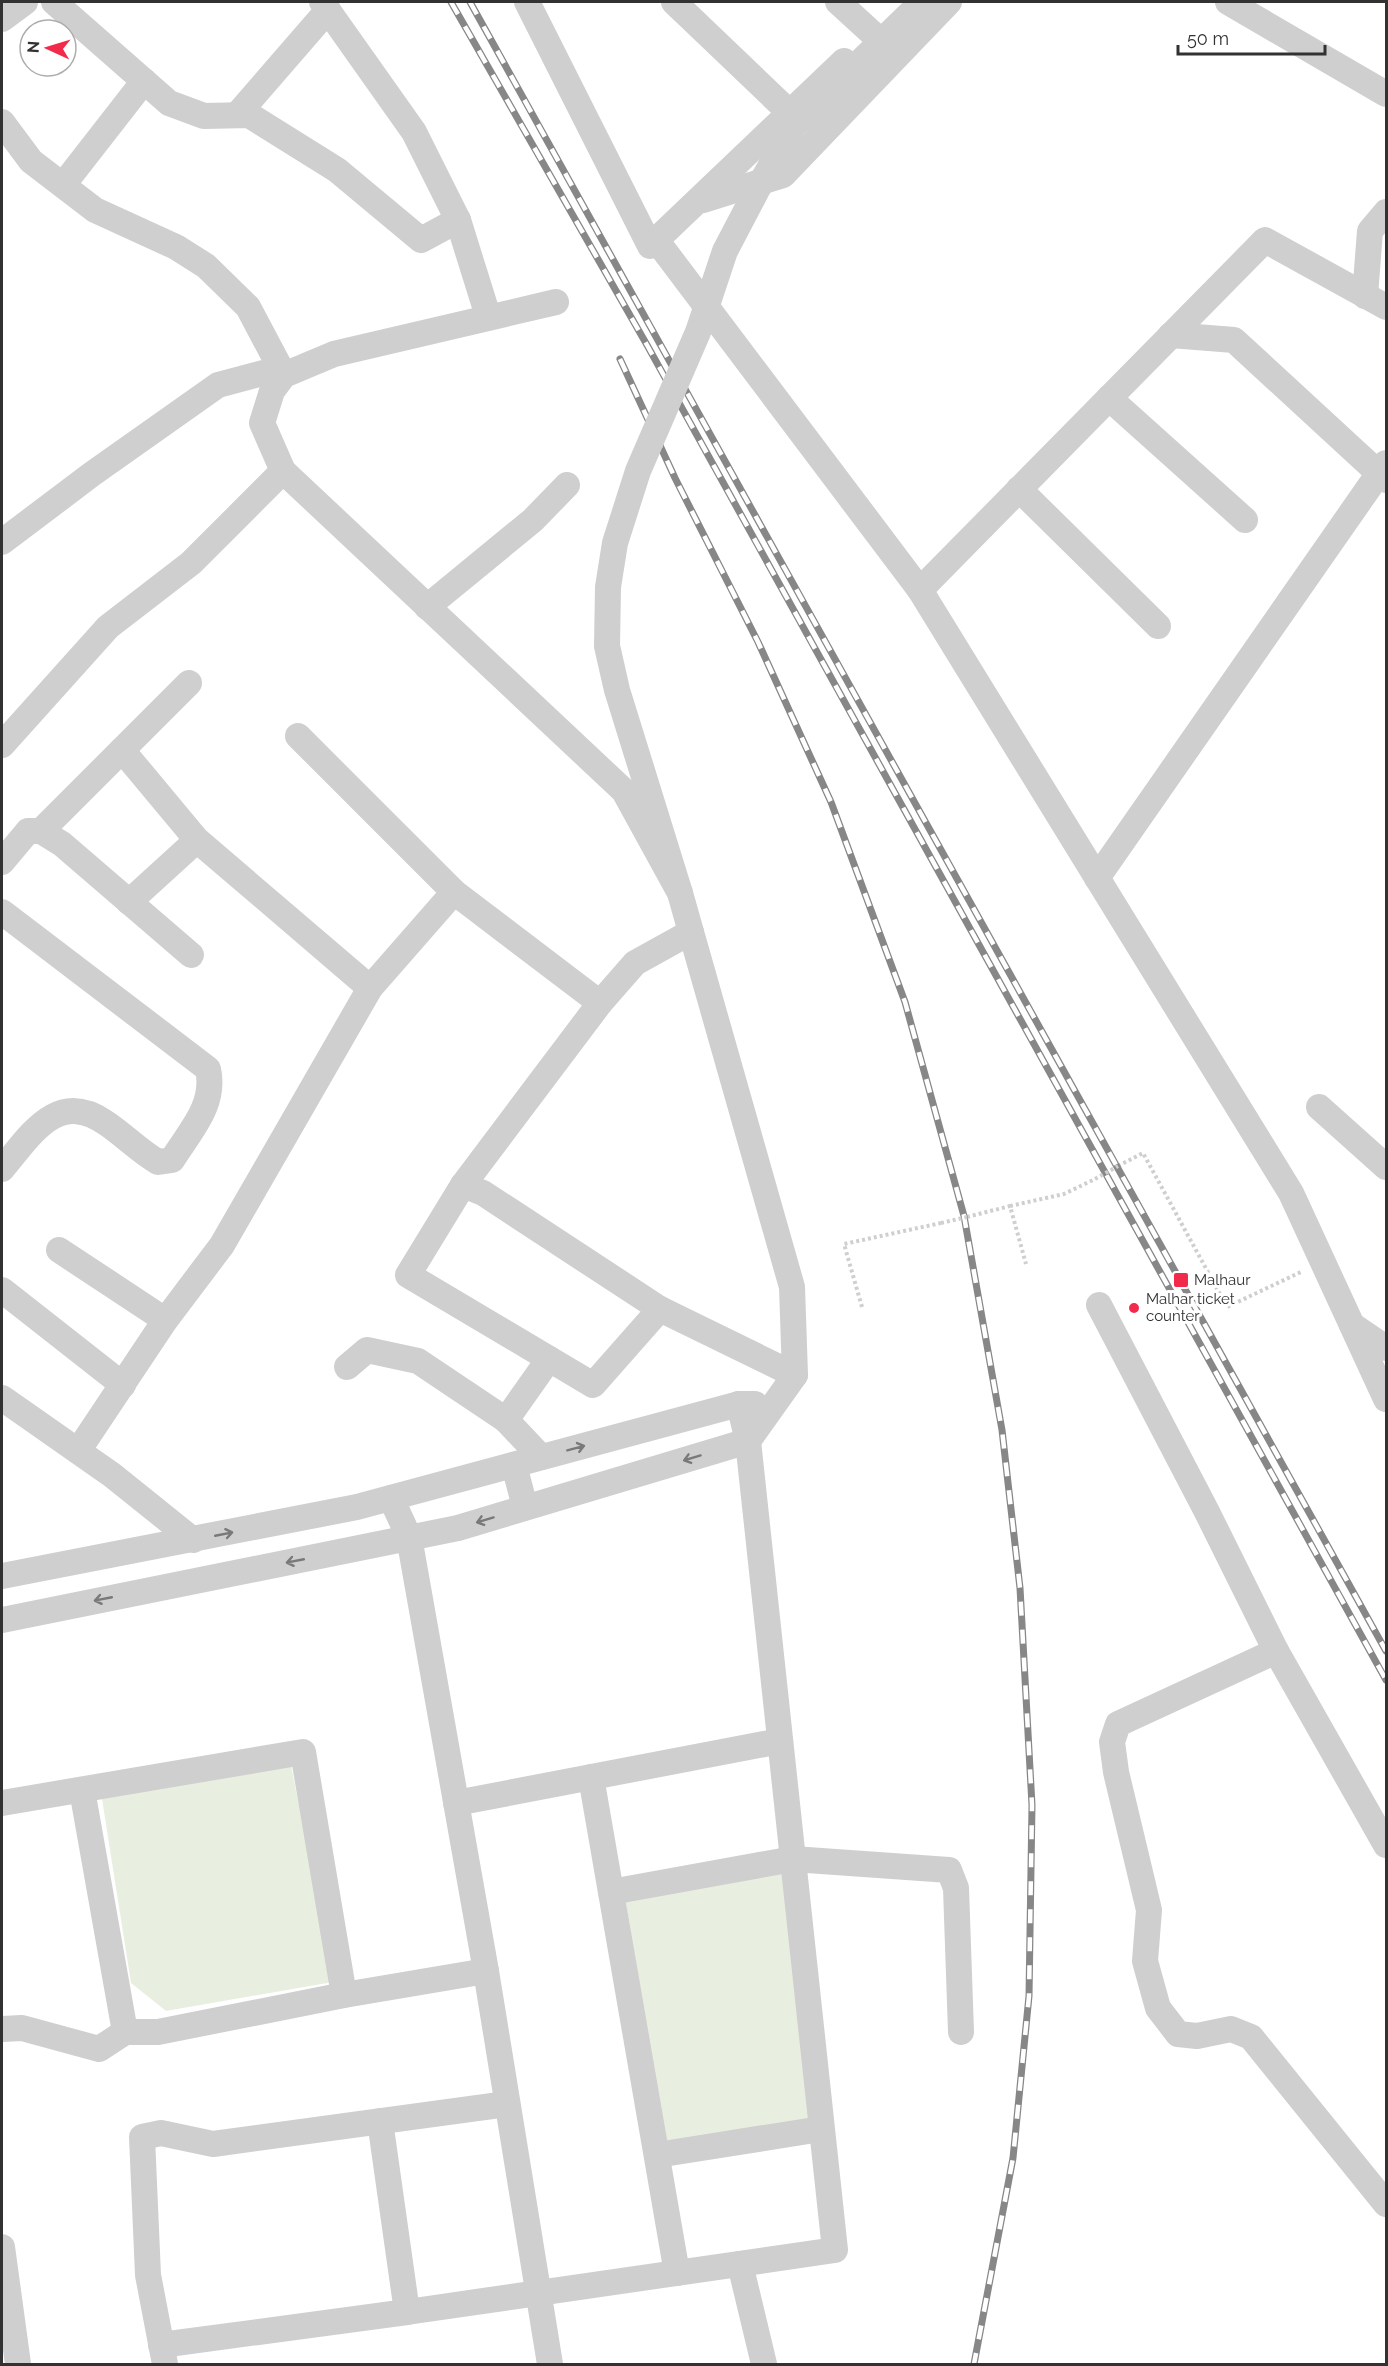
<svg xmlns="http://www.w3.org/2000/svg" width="1388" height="2366" font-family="Raleway,sans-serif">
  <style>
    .green { fill: #e9efe0 }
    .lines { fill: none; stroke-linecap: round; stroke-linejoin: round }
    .path { stroke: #cfcfcf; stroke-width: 4; stroke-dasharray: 3 3; stroke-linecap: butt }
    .minor { stroke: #cfcfcf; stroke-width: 26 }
    .rail-casing { stroke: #878787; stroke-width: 7 }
    .rail { stroke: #fff; stroke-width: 4.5; stroke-dasharray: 14; stroke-linecap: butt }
    .path-bridge { stroke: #cfcfcf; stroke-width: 4; stroke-dasharray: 3 3; stroke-linecap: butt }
    .minor-bridge { stroke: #cfcfcf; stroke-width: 26 }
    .oneway { stroke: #797979 }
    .poi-dot { fill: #f22b4a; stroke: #fff; stroke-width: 2 }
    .labels { text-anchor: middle; stroke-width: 6; stroke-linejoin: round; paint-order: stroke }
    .poi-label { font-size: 15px; fill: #323232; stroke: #fff; text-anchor: start }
  </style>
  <rect width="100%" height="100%" fill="#fff"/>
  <g class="green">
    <path d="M291,1765L333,1982L166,2011L131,1983L102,1799Z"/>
    <path d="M785,1869L811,2123L665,2143L625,1897Z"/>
  </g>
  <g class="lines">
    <g class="path">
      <path d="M1118,1166L1143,1153L1227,1307L1303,1271"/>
      <path d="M1010,1206L1064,1194L1095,1179"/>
      <path d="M967,1217L1010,1206L1026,1264"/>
      <path d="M862,1307L844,1244L941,1223"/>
    </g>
    <g class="minor">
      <path d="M54,2L169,103L204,116L249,115L337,170L421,240L458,220"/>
      <path d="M322,2L414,132L458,220L488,316"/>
      <path d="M527,2L650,246L844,61"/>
      <path d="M674,2L789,112"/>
      <path d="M838,2L873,34"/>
      <path d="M1228,2L1386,94"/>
      <path d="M2,19L25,2"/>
      <path d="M237,115L328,10"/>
      <path d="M2,122L31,161L95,210L176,247L206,266L248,307L284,375"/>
      <path d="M63,185L144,81"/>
      <path d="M703,200L783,175L949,2"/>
      <path d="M657,241L920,590L1291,1193L1386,1399"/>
      <path d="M1365,296L1370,231L1386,212"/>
      <path d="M1171,335L1234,340L1386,480"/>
      <path d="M1109,398L1245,520"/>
      <path d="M1019,489L1158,626"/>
      <path d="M2,542L92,474L218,385L263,373L284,375"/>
      <path d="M920,590L1265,240L1386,307"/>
      <path d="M427,607L533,520L567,485"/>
      <path d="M298,736L454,892L600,1003"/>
      <path d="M2,745L108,627L191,563L283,471"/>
      <path d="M122,750L197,840L370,988"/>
      <path d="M41,831L189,683"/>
      <path d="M2,862L28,831H41L62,844L191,955"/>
      <path d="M1097,878L1386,463"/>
      <path d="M129,902L197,840"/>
      <path d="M2,912L208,1069C216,1105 190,1131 172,1160L158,1162C139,1151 124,1135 106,1123C57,1089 31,1135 2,1169"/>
      <path d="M1319,1107L1386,1167"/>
      <path d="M463,1185L483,1193L660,1309L795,1375"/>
      <path d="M59,1250L165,1320"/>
      <path d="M2,1290L123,1385"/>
      <path d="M1099,1305L1207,1512L1276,1651L1386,1845"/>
      <path d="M660,1309L593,1385L408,1275L463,1185L600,1003L635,963L691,932"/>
      <path d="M1352,1325L1386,1348"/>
      <path d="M347,1367L367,1350L418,1361L506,1420L541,1457"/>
      <path d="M2,1398L112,1475L193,1540"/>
      <path d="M506,1420L549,1359"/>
      <path d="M78,1451L164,1322L222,1245L370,988L454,892"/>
      <path d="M514,1465L525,1507"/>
      <path d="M391,1498L409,1537L486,1971L550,2364"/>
      <path d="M2,1576L357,1507L739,1404H755"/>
      <path d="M2,1620L458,1528L748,1441L795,1375L792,1287L691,932L680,893L624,791L283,471L262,423L272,391L284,375L334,354L556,302"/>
      <path d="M1276,1651L1118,1724L1112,1742L1116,1772L1149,1910L1145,1961L1158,2008L1178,2034L1197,2036L1231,2029L1251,2037L1386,2204"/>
      <path d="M591,1777L677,2273"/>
      <path d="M82,1790L125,2032"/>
      <path d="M2,1803L303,1752L344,1995"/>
      <path d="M456,1803L780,1741"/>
      <path d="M611,1892L793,1859L949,1870L956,1888L961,2032"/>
      <path d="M2,2029L22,2028L99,2049L125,2032H158L344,1995L486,1971"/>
      <path d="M657,2155L821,2129"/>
      <path d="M2,2247L18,2364"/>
      <path d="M740,2264L764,2364"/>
      <path d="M407,2312L835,2250L748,1441L739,1404"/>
      <path d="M161,2345L407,2312L380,2121"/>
      <path d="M165,2364L148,2275L142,2137L161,2133L213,2144L507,2104"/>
    </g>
    <g class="rail-casing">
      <g id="rail">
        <path d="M451,2L647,345L1386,1680"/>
        <path d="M470,2L1386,1651"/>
        <path d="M620,359L675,478L758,642L831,802L905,1002L964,1216L1002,1430L1020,1588L1032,1805L1029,1996L1013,2158L974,2364"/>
      </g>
    </g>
    <use href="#rail" class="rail"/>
    <g class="path-bridge">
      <path d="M1095,1179L1118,1166"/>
      <path d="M941,1223L967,1217"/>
    </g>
    <path class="minor-bridge" d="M680,893L617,690L607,646L608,587L615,543L638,471L698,332L725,251L758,188L793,127L922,2"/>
  </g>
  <defs><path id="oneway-shaft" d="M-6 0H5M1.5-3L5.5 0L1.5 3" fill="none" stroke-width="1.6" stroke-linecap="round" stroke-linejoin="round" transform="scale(1.5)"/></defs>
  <g class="oneway">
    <use href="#oneway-shaft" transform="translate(576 1448) rotate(-15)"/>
    <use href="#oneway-shaft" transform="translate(692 1458) rotate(163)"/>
    <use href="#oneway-shaft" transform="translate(485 1520) rotate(163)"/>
    <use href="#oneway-shaft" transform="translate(224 1534) rotate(-11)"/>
    <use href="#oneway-shaft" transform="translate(295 1561) rotate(169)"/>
    <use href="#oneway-shaft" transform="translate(103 1599) rotate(169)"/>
  </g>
  <g class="poi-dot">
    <rect x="1173" y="1272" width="16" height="16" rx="3"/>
    <circle cx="1134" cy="1308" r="6"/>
  </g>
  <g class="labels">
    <g class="poi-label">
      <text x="1194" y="1285">Malhaur</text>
      <text x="1146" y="1304">Malhar ticket<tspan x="1146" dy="17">counter</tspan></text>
    </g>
  </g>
  <rect width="1388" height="2366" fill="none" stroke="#323232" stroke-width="6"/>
  <g transform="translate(48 48) rotate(274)"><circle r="28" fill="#ffffff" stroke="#adadad" stroke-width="1.5"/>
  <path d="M0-4.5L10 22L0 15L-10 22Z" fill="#f22b4a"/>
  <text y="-9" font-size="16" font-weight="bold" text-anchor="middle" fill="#323232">N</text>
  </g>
  <path d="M1178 45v9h147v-9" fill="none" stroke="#323232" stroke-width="3"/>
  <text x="1187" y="45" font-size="18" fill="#323232" stroke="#ffffff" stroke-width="4.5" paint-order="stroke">50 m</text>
</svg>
